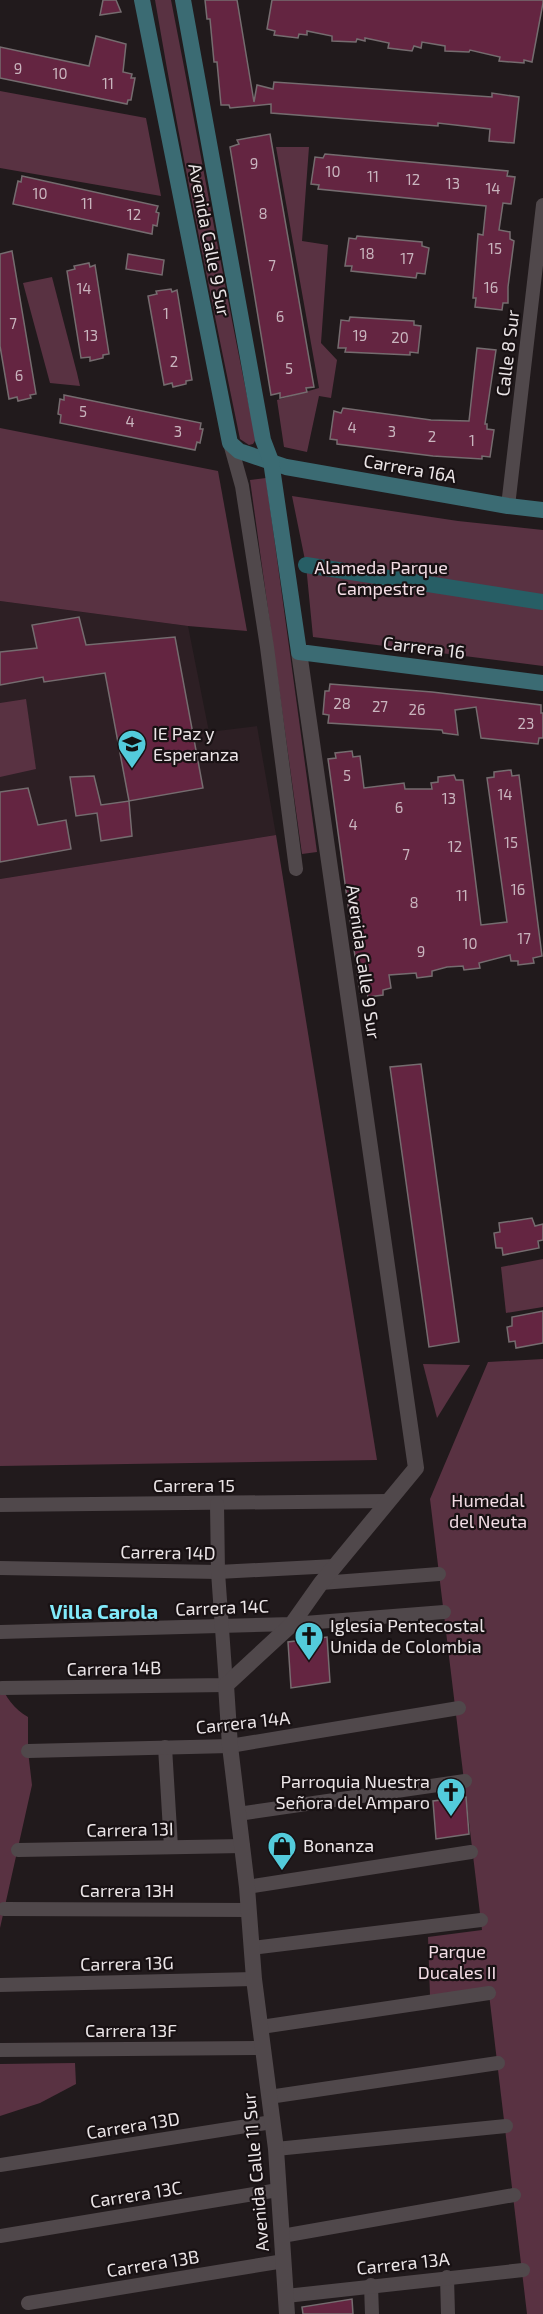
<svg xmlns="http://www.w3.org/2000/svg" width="543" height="2314" font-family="'Exo 2',sans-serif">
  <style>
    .built { fill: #2d1f24 }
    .green { fill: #593242 }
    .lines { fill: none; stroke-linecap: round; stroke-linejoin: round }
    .canal { stroke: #275e65; stroke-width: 16 }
    .building { fill: #642541; stroke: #756c6f; stroke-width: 1.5 }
    .minor { stroke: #50484b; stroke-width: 14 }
    .tertiary { stroke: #50484b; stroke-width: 16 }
    .secondary { stroke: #3b6b73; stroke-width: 16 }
    .labels { text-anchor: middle; stroke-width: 4.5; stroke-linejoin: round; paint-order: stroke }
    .number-label { font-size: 15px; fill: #c9b5be }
    .street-label { font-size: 18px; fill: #ebe5e7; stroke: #181113 }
    .park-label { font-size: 18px; fill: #f3dde5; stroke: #181113 }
    .poi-label { font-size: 18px; fill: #ebe5e7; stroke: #181113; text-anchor: start }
    .neighbourhood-label { font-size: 20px; font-weight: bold; fill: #81eafa; stroke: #181113 }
  </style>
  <rect width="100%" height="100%" fill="#211a1c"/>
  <path class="built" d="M0,601L188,626L209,732L257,726L276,835L0,879Z"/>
  <g class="green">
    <path d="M155,0H171C200,146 225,293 256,439L253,444L249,445L240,439C210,293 180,147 155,0Z"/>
    <path d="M0,91L146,118L161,196L0,168Z"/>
    <path d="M276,147H309L302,241L328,245L321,343L337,360L331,398L319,396L307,452L284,447L277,400L319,388Z"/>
    <path d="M52,277L77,373L80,386L50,383L23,283Z"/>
    <path d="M0,428L218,471L247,631L188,626L0,601Z"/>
    <path d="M266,478L317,852L302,854L250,480Z"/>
    <path d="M292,496L458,521L543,530V666L313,637L306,565Z"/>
    <path d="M26,699L36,769L0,777V703Z"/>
    <path d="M276,835L377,1460L0,1466V879Z"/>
    <path d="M543,1259V1307L506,1313L501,1267Z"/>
    <path d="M543,1359V2314H527L489,1994L430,1996L428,1937L482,1930L430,1499L488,1362Z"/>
    <path d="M423,1364L470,1365L437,1418Z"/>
    <path d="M0,1681C4,1696 15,1710 28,1717V1751L32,1785L0,1928Z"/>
    <path d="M75,2063L76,2084L40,2103L0,2116V2064Z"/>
  </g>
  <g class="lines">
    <path class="canal" d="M306,565L543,602"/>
  </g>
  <g class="building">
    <path d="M103,0H116L121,12L100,15Z"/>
    <path d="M205,0H237L254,102L257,85L273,89L274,82L492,97V93L519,97L514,143L489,141L490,129L438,123V126L271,113V104L230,108L229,105H221L217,62H214L210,19H207Z"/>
    <path d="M272,0H543V3L532,62L524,60V63L499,61L500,57L470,50L469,52L445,51V46L422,42L421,48L414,46L412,51L388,48L389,43L365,38V41L357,39L356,42L332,41V36L307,31V35L299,34L298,38L274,35L275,31L267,29Z"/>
    <path d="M96,36L126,44L123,72L132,74L131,78H135L131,100H128L127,104L0,78V47L89,66Z"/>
    <path d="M270,134L314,387L306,388L307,392L280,398V393L271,395L230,147L239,144L237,140Z"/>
    <path d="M325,154L508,171L507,176L515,177L511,204L503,203L499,230L510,232V239L514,241L508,287V303H503L502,310L475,307L476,298H473L478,234L483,235L486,206L318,189L319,185L311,184L315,157L323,158Z"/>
    <path d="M22,176L158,206L156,212L159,213L157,226L153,225L152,234L13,204L18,181L21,182Z"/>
    <path d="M357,236L422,242V246L429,248L425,274L417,273L416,278L351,271L352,266H345L349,238L356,239Z"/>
    <path d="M12,251L36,394L30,395L31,398L18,401L17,397L9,399L0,346V254Z"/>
    <path d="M128,254L164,260L162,275L126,269Z"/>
    <path d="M89,263L90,267L95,265L109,354L103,355V358L90,361V357L81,358L67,271L75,269L74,266Z"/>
    <path d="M171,289L172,292L177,290L192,380L186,381V384L173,387L172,383L164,385L148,296L157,294L156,291Z"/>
    <path d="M350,317L414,321V325L421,326L418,353L410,352V355L345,352L346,348H338L341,320L349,321Z"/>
    <path d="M477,348L496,350L485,424H487V429L494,430L490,457L482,456V459L433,456L337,444V440L330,439L334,411L341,413L343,408L431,420L469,421Z"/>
    <path d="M64,395L201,423L200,429H203L200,443L197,442L195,450L60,423L61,415L58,414L60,399L64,400Z"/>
    <path d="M79,617L86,645L175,637L203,788L129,801L105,673L44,682L43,677L0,685V652L37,648L32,625Z"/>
    <path d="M330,684L432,692L541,705V713H543V738H539L538,744L481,738L476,707L455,710L458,735L443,733L442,730L328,723L329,715L323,714L325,691H329Z"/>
    <path d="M352,751L353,757L360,756L364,788L404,783L405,789H432L431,783L438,782V777L454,775L456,780H463L481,925L507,922L487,778L494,777V772L511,770L512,776L519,775L542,956L533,958L534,963L518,965V961H511L510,955L479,963L480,968L464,970L463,966L447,967L432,971V976L417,978L416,973L389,975L391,988L383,990V995L368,997L367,992L360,993L328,759L336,758L335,753Z"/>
    <path d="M94,776L101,805L129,801L132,836L101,841L97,813L76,816L70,777Z"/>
    <path d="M28,788L38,825L66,820L71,849L0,862V792Z"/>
    <path d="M421,1064L459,1342L429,1347L390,1067Z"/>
    <path d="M532,1218L535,1226L543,1224V1240L538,1241L539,1248L503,1255L502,1248H496L494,1233L500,1232L499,1223Z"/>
    <path d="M543,1311V1343L516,1348L515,1341L509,1342L507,1327L512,1326V1317Z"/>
    <path d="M327,1637L330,1682L291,1688L288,1642Z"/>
    <path d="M466,1797L469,1834L436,1839L433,1801Z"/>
    <path d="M352,2299L353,2314H303L302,2307Z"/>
  </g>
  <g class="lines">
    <g class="minor">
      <path d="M230,443L242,486L267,647L296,869"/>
      <path d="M508,506L543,205"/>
      <path d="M0,1505L389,1501"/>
      <path d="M0,1568L218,1572L335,1566"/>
      <path d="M321,1583L439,1574"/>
      <path d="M0,1632L292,1624L444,1612"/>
      <path d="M2,1688L226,1685L218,1572L217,1504"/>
      <path d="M165,1747L171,1847"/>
      <path d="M28,1751L230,1746L459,1708"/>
      <path d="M238,1814L465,1781"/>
      <path d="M18,1850L243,1846"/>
      <path d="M247,1887L471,1852"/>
      <path d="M4,1909L249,1910"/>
      <path d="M252,1948L481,1920"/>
      <path d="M0,1985L254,1979"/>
      <path d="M261,2027L489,1993"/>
      <path d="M0,2050L263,2048"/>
      <path d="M269,2097L498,2063"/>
      <path d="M276,2149L506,2126"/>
      <path d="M0,2165L272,2122"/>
      <path d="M0,2236L278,2190"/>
      <path d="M282,2236L514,2195"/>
      <path d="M447,2277L448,2314"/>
      <path d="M371,2285L372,2314"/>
      <path d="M286,2296L523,2270"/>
      <path d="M28,2303L284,2261"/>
    </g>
    <path class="tertiary" d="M287,2314L276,2149L254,1979L247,1887L230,1746L226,1685L292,1624L321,1583L416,1468L299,652"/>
    <g class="secondary">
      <path d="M142,0L230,443L239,451L286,467L508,506L543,510"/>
      <path d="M183,0L263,440L271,461L299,652L543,683"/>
    </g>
  </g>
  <defs>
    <g id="school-pin" transform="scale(1.5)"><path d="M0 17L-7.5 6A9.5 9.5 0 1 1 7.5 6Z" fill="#53cbdb" stroke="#181113"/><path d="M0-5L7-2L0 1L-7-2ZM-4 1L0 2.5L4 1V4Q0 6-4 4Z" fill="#111"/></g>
    <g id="church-pin" transform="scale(1.5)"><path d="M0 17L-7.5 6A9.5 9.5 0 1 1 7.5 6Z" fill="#53cbdb" stroke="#181113"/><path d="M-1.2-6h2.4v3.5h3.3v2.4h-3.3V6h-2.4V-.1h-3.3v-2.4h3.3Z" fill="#111"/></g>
    <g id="shop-pin" transform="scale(1.5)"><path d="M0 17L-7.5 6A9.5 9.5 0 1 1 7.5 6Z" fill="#53cbdb" stroke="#181113"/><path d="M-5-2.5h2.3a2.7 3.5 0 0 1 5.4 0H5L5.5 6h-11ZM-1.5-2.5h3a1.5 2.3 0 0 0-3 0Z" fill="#111"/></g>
  </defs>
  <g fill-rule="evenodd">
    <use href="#school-pin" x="132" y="744"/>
    <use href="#church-pin" x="309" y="1636"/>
    <use href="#church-pin" x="451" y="1792"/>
    <use href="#shop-pin" x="282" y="1846"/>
  </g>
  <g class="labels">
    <g class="number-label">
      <text x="18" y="74">9</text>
      <text x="60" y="79">10</text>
      <text x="108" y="89">11</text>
      <text x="254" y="169">9</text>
      <text x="333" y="177">10</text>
      <text x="373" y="182">11</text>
      <text x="413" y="185">12</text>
      <text x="453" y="189">13</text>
      <text x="493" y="194">14</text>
      <text x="40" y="199">10</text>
      <text x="87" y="209">11</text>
      <text x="263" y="219">8</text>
      <text x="134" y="220">12</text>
      <text x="495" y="254">15</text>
      <text x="367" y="259">18</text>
      <text x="407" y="264">17</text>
      <text x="272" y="271">7</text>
      <text x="491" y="293">16</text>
      <text x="84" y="294">14</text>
      <text x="166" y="319">1</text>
      <text x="280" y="322">6</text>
      <text x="13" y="329">7</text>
      <text x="91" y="341">13</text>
      <text x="360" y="341">19</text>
      <text x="400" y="343">20</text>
      <text x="174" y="367">2</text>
      <text x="289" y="374">5</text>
      <text x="19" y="381">6</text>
      <text x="83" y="417">5</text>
      <text x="130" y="427">4</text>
      <text x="352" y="433">4</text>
      <text x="178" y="437">3</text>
      <text x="392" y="437">3</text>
      <text x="432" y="442">2</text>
      <text x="472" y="446">1</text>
      <text x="342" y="709">28</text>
      <text x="380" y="712">27</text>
      <text x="417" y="715">26</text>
      <text x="526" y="729">23</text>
      <text x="347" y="781">5</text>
      <text x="505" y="800">14</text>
      <text x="449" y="804">13</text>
      <text x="399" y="813">6</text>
      <text x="353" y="830">4</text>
      <text x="511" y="848">15</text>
      <text x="455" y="852">12</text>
      <text x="406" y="860">7</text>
      <text x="518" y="895">16</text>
      <text x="462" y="901">11</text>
      <text x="414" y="908">8</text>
      <text x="524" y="944">17</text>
      <text x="470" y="949">10</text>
      <text x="421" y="957">9</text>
    </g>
    <g class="street-label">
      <text transform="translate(209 240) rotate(79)" y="6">Avenida Calle 9 Sur</text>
      <text transform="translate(508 353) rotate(-83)" y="6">Calle 8 Sur</text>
      <text transform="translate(410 469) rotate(10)" y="6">Carrera 16A</text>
      <text transform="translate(424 648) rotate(7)" y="6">Carrera 16</text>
      <text transform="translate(363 962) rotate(82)" y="6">Avenida Calle 9 Sur</text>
      <text x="194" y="1492">Carrera 15</text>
      <text transform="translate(168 1553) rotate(1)" y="6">Carrera 14D</text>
      <text transform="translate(222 1608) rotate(-2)" y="6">Carrera 14C</text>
      <text transform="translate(114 1669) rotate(-1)" y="6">Carrera 14B</text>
      <text transform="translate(243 1723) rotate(-6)" y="6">Carrera 14A</text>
      <text transform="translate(130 1830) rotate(-1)" y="6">Carrera 13I</text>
      <text x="127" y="1897">Carrera 13H</text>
      <text transform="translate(127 1964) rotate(-1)" y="6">Carrera 13G</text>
      <text x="131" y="2037">Carrera 13F</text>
      <text transform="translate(133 2126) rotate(-9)" y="6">Carrera 13D</text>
      <text transform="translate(256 2172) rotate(-95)" y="6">Avenida Calle 11 Sur</text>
      <text transform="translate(136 2195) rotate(-9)" y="6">Carrera 13C</text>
      <text transform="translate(153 2264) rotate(-9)" y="6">Carrera 13B</text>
      <text transform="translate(403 2264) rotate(-6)" y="6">Carrera 13A</text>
    </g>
    <g class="park-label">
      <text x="381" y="574">Alameda Parque<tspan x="381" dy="21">Campestre</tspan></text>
      <text x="488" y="1507">Humedal<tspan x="488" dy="21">del Neuta</tspan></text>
      <text x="457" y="1958">Parque<tspan x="457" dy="21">Ducales II</tspan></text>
    </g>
    <g class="poi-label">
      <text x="153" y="740">IE Paz y<tspan x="153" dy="21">Esperanza</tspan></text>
      <text x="330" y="1632">Iglesia Pentecostal<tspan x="330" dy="21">Unida de Colombia</tspan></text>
      <text x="430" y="1788" text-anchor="end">Parroquia Nuestra<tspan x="430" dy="21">Señora del Amparo</tspan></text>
      <text x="303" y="1852">Bonanza</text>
    </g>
    <g class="neighbourhood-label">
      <text x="104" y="1619">Villa Carola</text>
    </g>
  </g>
</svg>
